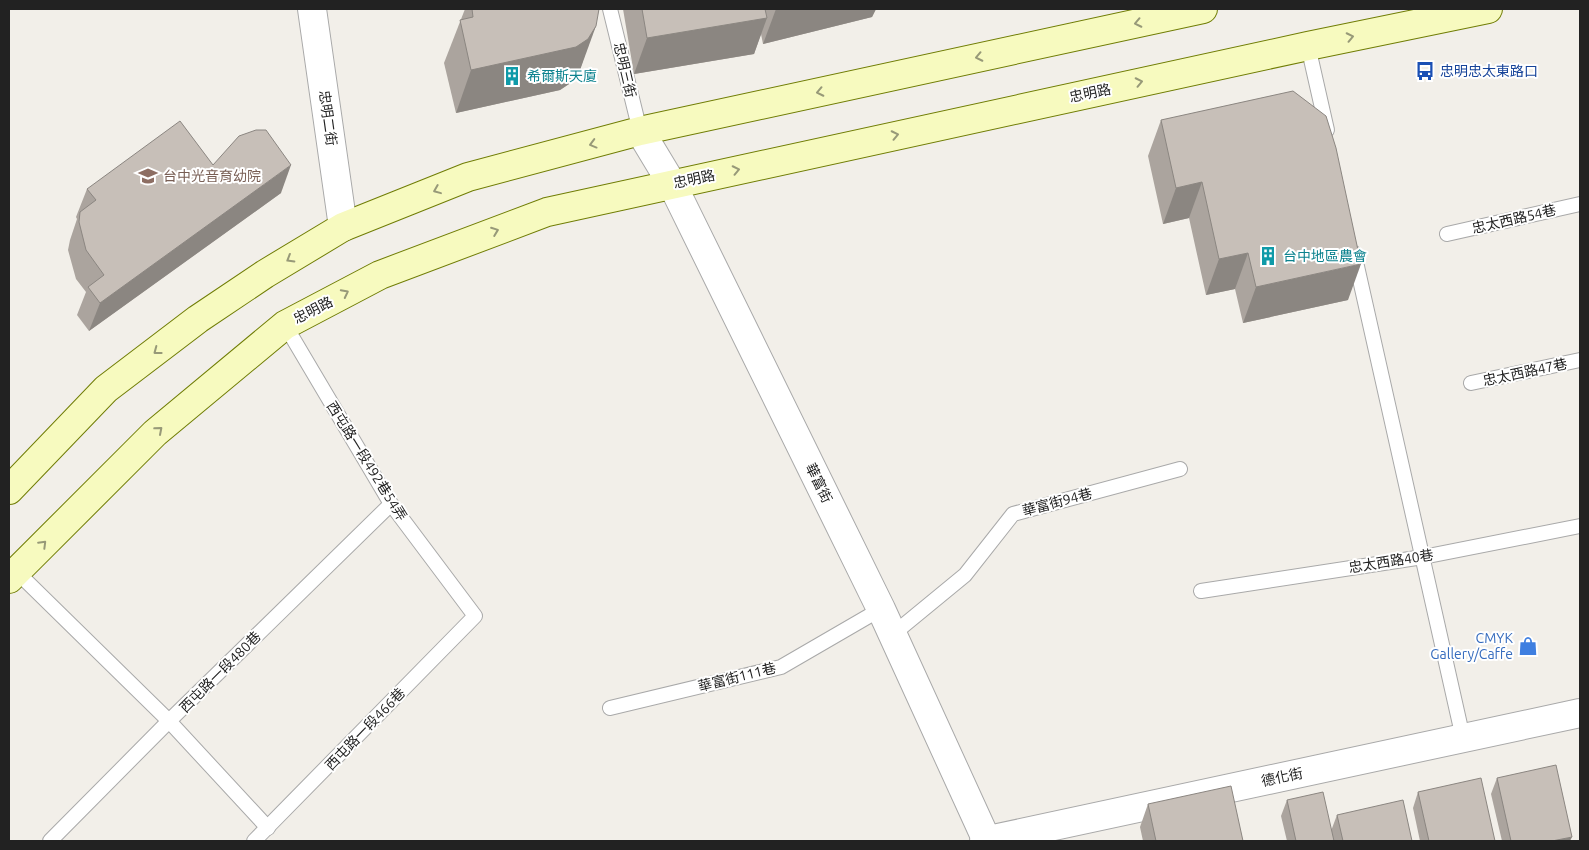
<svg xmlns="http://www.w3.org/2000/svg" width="1589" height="850" font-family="Ubuntu,'Noto Sans TC',sans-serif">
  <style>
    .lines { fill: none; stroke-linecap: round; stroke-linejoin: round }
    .lane-casing { stroke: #a9a9a9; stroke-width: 16 }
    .street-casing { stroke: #a9a9a9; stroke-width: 30 }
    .secondary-casing { stroke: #707d05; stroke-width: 30 }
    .lane { stroke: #fff; stroke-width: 14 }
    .street { stroke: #fff; stroke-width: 28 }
    .secondary { stroke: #f7fabf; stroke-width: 28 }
    .wall { fill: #aba49e }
    .shaded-wall { fill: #8b8681 }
    .building { fill: #c7bfb8; stroke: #8b8681 }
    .oneway { stroke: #979978 }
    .labels { text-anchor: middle; stroke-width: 4; stroke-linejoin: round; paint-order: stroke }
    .street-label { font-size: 14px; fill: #222; stroke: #fff }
    .transit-label { font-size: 14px; fill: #164399; stroke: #fff; text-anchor: start }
    .culture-label { font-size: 14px; fill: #0d838f; stroke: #fff; text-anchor: start }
    .education-label { font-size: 14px; fill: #785e54; stroke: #fff; text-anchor: start }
    .shop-label { font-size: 14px; fill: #366cbe; stroke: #fff; text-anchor: end }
  </style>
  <rect width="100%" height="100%" fill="#f2efe9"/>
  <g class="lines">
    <g class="lane-casing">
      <g id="lane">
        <path d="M610,9L640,131"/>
        <path d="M1308,46L1327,130"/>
        <path d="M1447,234L1580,204"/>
        <path d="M1354,253L1463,738"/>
        <path d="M1471,383L1580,360"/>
        <path d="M16,571L169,721L268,828"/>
        <path d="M1201,591L1423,557L1580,526"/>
        <path d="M892,635L965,575L1013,514L1180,469"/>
        <path d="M610,708L781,667L881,609"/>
        <path d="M50,841L169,721L391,504"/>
        <path d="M254,841L475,616L391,504L285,325"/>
      </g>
    </g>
    <g class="street-casing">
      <g id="street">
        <path d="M312,9L343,227"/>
        <path d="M640,131L672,184L881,609L987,841"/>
        <path d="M984,841L1580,713"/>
      </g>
    </g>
    <g class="secondary-casing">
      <g id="secondary">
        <path d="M9,490L106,389L198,319L265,274L343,227L468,177L640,131L1203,9"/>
        <path d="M9,579L155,433L285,325L380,275L547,212L1308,46L1488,9"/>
      </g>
    </g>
    <use href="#lane" class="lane"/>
    <use href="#street" class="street"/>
    <use href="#secondary" class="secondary"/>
  </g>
  <g class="wall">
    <path d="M465,9H599L580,70L572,82L560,90L456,113L444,63Z"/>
    <path d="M623,9H876L872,17L763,44L761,34L754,54L634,74Z"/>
    <path d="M1161,120L1348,300L1243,323L1235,289L1206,295L1189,218L1163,224L1148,156Z"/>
    <path d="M213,165L281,193L89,331L77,315L86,292L76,279L68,250L70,240L77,219L76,217L87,189Z"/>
    <path d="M1497,778L1570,841H1502L1491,794Z"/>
    <path d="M1418,792L1495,841H1420L1413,808Z"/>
    <path d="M1287,800L1331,831L1337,815L1412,841H1287L1281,816Z"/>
    <path d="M1148,804L1243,841H1143L1140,827Z"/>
  </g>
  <g class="shaded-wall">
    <path d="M776,9H876L872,17L763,44Z"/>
    <path d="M767,18L754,54L634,74L647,38Z"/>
    <path d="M596,26L580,70L572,82L560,90L456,113L471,70Z"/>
    <path d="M291,165L281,193L89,331L100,303Z"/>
    <path d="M1202,182L1189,218L1163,224L1176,188Z"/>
    <path d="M1248,253L1235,289L1206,295L1219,259Z"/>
    <path d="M1361,264L1348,300L1243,323L1256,287Z"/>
    <path d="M1572,837L1570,841H1552Z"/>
  </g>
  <g class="building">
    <path d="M472,9H599L596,26L588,39L576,47L471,70L460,20L473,17Z"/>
    <path d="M642,9H765L767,18L647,38Z"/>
    <path d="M1293,91L1326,116L1336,148L1361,264L1256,287L1248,253L1219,259L1202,182L1176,188L1161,120Z"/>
    <path d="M180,121L213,165L239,136L256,130H266L291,165L100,303L88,287L104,275L86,250L79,222L80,212L96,200L87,189Z"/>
    <path d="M1556,765L1572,837L1552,841H1511L1497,778Z"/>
    <path d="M1481,778L1495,841H1429L1418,792Z"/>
    <path d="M1231,786L1243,841H1156L1148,804Z"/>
    <path d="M1323,792L1334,841H1296L1287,800Z"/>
    <path d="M1403,800L1412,841H1343L1337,815Z"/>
  </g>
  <defs><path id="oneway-chevron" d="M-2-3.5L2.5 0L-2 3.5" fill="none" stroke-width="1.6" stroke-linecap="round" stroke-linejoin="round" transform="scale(1.25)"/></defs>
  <g class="oneway">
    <use href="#oneway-chevron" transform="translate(1138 23) rotate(168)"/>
    <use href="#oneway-chevron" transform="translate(1350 37) rotate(-12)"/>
    <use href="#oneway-chevron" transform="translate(979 57) rotate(168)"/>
    <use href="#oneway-chevron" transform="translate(1139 82) rotate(-12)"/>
    <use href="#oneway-chevron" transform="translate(820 92) rotate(168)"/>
    <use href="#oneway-chevron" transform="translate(895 135) rotate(-12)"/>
    <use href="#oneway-chevron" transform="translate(593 144) rotate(165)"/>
    <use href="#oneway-chevron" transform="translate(736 170) rotate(-12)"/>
    <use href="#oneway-chevron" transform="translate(437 190) rotate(158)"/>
    <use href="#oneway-chevron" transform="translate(495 231) rotate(-21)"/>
    <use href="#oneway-chevron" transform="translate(290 259) rotate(149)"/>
    <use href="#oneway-chevron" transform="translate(345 293) rotate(-27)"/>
    <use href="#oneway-chevron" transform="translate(157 351) rotate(143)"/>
    <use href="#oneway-chevron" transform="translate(159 430) rotate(-41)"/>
    <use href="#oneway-chevron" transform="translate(43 544) rotate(-45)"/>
  </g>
  <defs>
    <g id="bus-bare" transform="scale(1.5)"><path d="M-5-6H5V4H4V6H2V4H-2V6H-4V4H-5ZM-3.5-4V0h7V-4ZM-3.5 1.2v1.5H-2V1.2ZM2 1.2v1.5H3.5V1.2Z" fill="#1a4fb4" stroke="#fff" stroke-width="2.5" paint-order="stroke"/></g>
    <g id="building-bare" transform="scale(1.5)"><path d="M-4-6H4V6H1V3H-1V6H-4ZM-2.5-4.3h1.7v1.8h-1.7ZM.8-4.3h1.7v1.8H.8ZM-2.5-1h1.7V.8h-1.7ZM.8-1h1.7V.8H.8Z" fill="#0f9aa8" stroke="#fff" stroke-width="2.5" paint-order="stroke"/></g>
    <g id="school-bare" transform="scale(1.5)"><path d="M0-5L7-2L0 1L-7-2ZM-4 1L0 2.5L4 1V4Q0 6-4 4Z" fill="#8d6e63" stroke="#fff" stroke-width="2.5" paint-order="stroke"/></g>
    <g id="shop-bare" transform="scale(1.5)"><path d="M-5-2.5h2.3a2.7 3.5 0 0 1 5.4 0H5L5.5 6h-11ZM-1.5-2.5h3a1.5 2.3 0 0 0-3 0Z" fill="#3f7fe0" stroke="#fff" stroke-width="2.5" paint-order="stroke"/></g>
  </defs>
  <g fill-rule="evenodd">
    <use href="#bus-bare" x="1425" y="71"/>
    <use href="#building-bare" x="512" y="76"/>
    <use href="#school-bare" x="148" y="176"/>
    <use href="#building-bare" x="1268" y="256"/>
    <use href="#shop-bare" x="1528" y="646"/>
  </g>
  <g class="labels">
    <g class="street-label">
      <text transform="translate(625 70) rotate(77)" y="5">忠明三街</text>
      <text transform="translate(1090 93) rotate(-12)" y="5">忠明路</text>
      <text transform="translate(328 118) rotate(82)" y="5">忠明二街</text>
      <text transform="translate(694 179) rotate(-12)" y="5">忠明路</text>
      <text transform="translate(1514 219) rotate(-13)" y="5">忠太西路54巷</text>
      <text transform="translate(313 310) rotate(-27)" y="5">忠明路</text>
      <text transform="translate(1525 372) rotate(-12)" y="5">忠太西路47巷</text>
      <text transform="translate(367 461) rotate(58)" y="5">西屯路一段492巷54弄</text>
      <text transform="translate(819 483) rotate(64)" y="5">華富街</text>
      <text transform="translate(1057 502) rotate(-15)" y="5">華富街94巷</text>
      <text transform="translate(1391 561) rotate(-9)" y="5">忠太西路40巷</text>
      <text transform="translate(220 672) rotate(-45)" y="5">西屯路一段480巷</text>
      <text transform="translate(737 677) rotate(-14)" y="5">華富街111巷</text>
      <text transform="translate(365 729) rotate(-46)" y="5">西屯路一段466巷</text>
      <text transform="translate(1282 777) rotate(-12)" y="5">德化街</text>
    </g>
    <g class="transit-label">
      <text x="1440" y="76">忠明忠太東路口</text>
    </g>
    <g class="culture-label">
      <text x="527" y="81">希爾斯天廈</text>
      <text x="1283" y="261">台中地區農會</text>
    </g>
    <g class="education-label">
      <text x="163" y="181">台中光音育幼院</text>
    </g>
    <g class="shop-label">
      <text x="1513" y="643">CMYK<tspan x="1513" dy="16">Gallery/Caffe</tspan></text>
    </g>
  </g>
  <rect width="1589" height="850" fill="none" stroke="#222222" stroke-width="20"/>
</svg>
